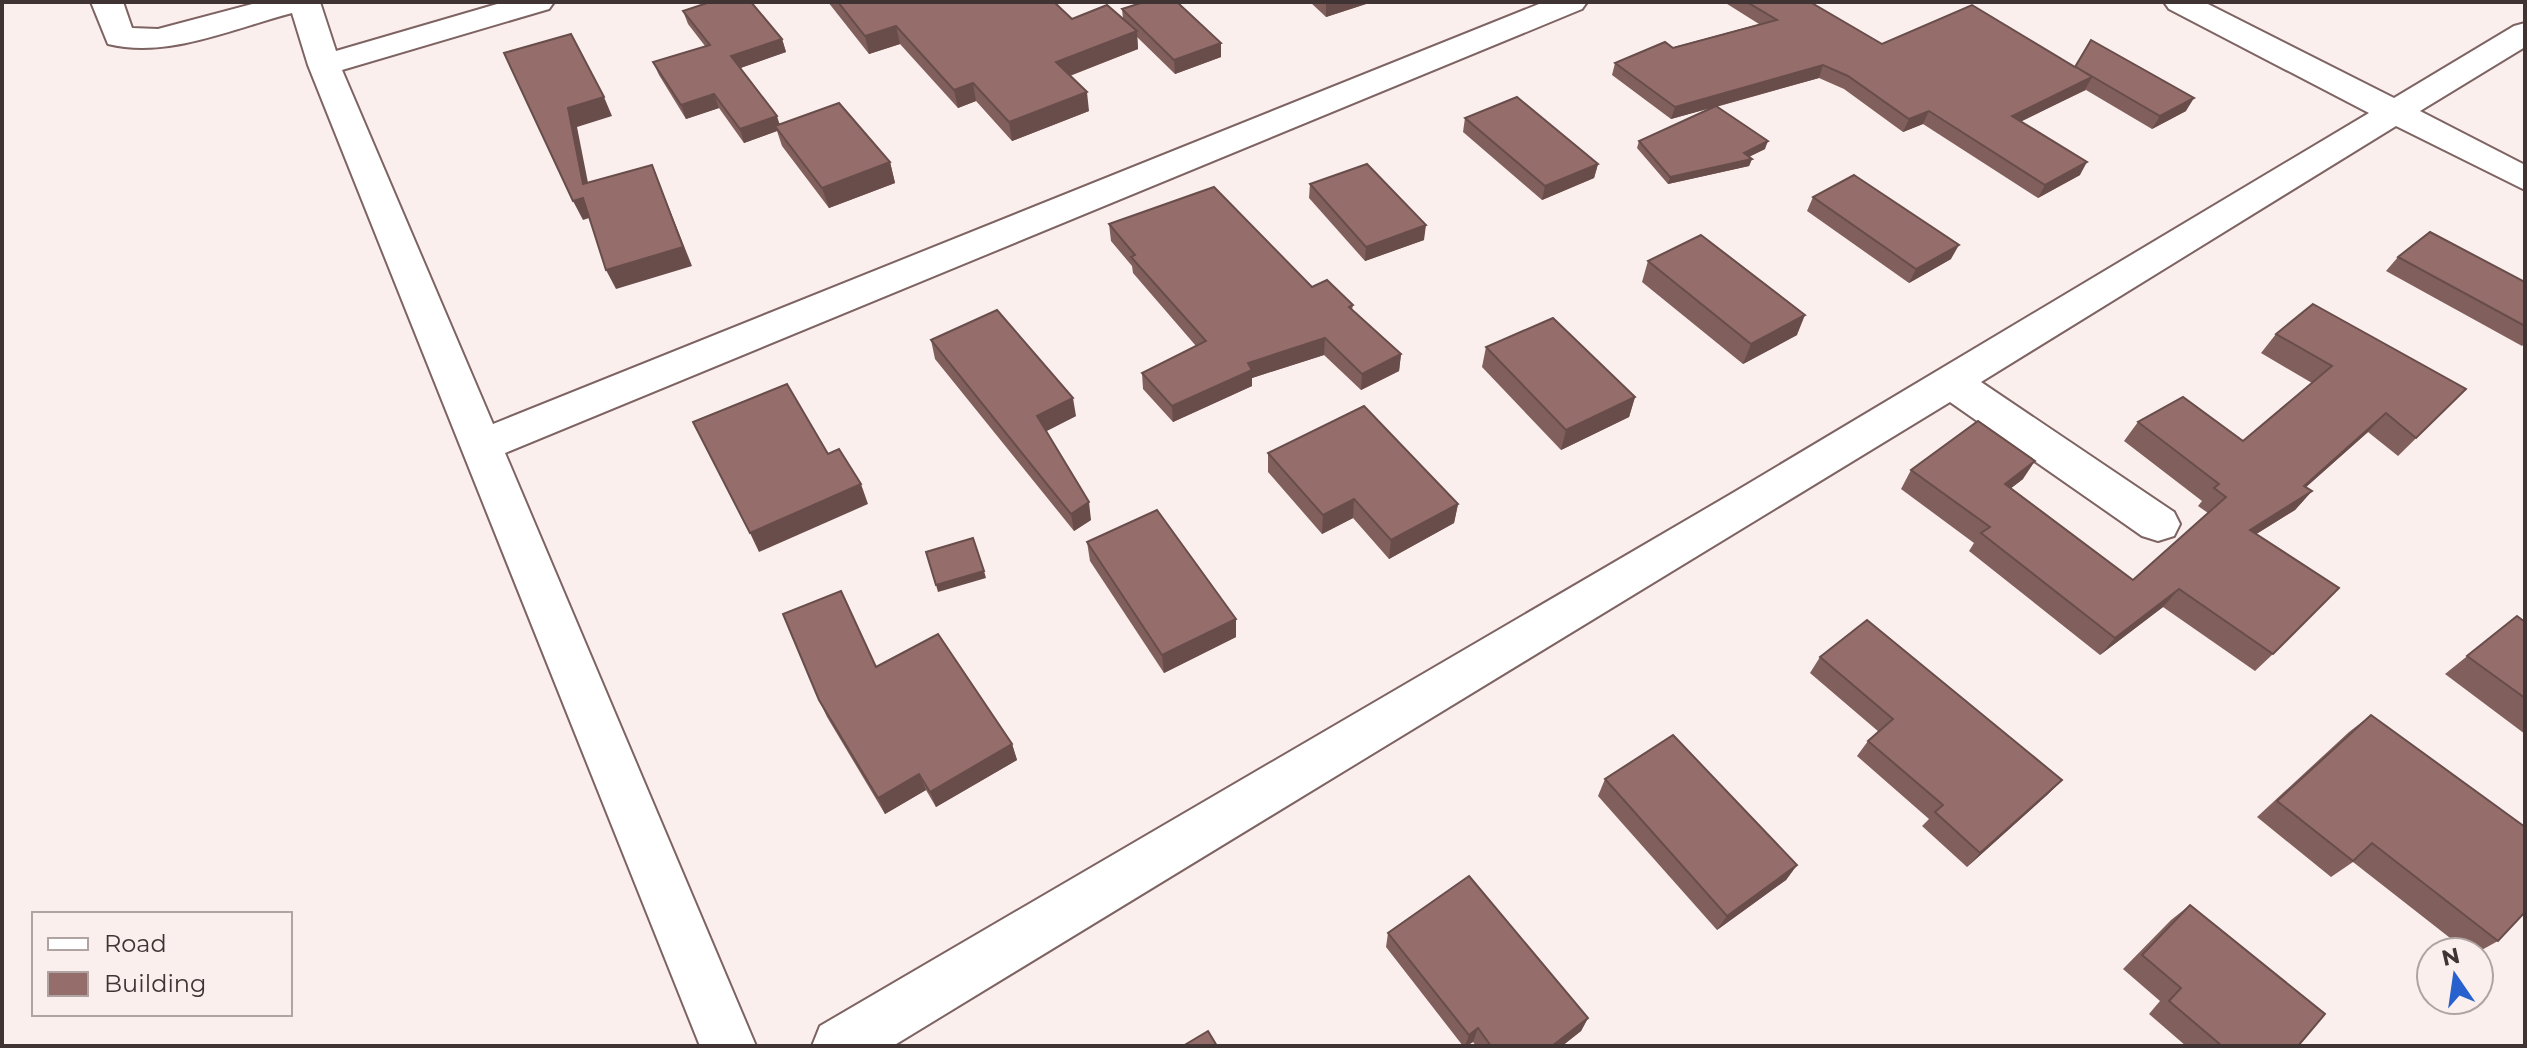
<svg xmlns="http://www.w3.org/2000/svg" width="2527" height="1048" font-family="Montserrat,sans-serif">
  <style>
    .lines { fill: none; stroke-linecap: round; stroke-linejoin: round }
    .minor-casing { stroke: #7d6361; stroke-width: 4 }
    .minor { fill: #fff; fill-rule: evenodd }
    .wall { fill: #805f5c }
    .shaded-wall { fill: #684d4b }
    .building { fill: #956e6b; stroke: #684d4b; stroke-width: 2 }
  </style>
  <rect width="100%" height="100%" fill="#fbefee"/>
  <g class="lines">
    <g class="minor-casing">
      <g id="minor">
        <path d="M91,2H123L132,28L158,29L260,2H320L336,51L504,2H554L549,9L342,70L493,424L1544,2H1587L1582,9L505,453L756,1046H700L308,65L292,13C234,28 168,59 108,44Z"/>
        <path d="M2164,2H2204L2394,98L2514,26L2525,23V47L2420,111L2525,165V190L2396,126L1981,382L2174,512L2180,524L2174,536L2158,541L2142,536L1950,402L893,1046H812L820,1026L1731,494L2369,113L2169,9Z"/>
      </g>
    </g>
    <use href="#minor" class="minor"/>
  </g>
  <g class="wall">
    <path d="M828,2H1054L1072,19H1123L1122,9L1221,57L1175,74L1137,37L1138,49L1070,76L1089,111L1012,141L976,101L958,108L900,44L869,54Z"/>
    <path d="M1310,2H1367L1366,4L1326,17Z"/>
    <path d="M1724,2H1810L1882,44L2075,67L2186,111L2152,129L2086,90L2021,121L2080,175L2038,198L1923,124L1903,132L1844,89L1819,78L1716,107L1765,149L1749,157L1752,159L1749,166L1668,184L1637,148L1639,141L1714,107L1671,119L1612,75L1615,63L1759,24Z"/>
    <path d="M683,11L782,39L786,52L740,68L780,124L890,162L895,183L829,208L782,146L777,131L744,143L719,108L686,119L659,75L653,62L705,46L688,24Z"/>
    <path d="M1465,118L1598,164L1594,178L1542,200L1463,132Z"/>
    <path d="M1310,184L1424,240L1365,261L1309,198Z"/>
    <path d="M1813,197L1951,259L1909,283L1807,211Z"/>
    <path d="M1109,224L1312,287L1353,305L1352,310L1401,354L1399,371L1361,390L1324,355L1252,378V386L1173,422L1143,389L1142,373L1196,346L1133,273L1132,266L1111,241Z"/>
    <path d="M2398,257L2525,282V343L2522,346L2386,271Z"/>
    <path d="M1648,261L1797,335L1743,364L1642,282Z"/>
    <path d="M2276,334L2466,389L2398,456L2368,432L2306,487L2312,491L2295,510L2256,534L2273,654L2255,671L2163,607L2100,655L1969,551L1974,543L1901,489L1911,470L2023,479L2011,488L2133,580L2208,513L2198,506L2202,501L2124,441L2138,422L2243,441L2312,383L2261,353Z"/>
    <path d="M931,340L1076,416L1046,431L1091,520L1074,531L935,359Z"/>
    <path d="M1486,347L1635,397L1629,417L1561,450L1482,367Z"/>
    <path d="M1268,453L1458,504L1454,523L1389,559L1353,518L1322,534L1268,472Z"/>
    <path d="M1087,542L1236,619V637L1164,673L1090,561Z"/>
    <path d="M2517,616L2525,622V734L2445,674Z"/>
    <path d="M1820,657L2062,780L2047,795L1967,867L1922,826L1929,819L1857,756L1868,741L1879,732L1810,673Z"/>
    <path d="M876,667L1012,744L1017,760L936,807L926,790L885,814L827,717L819,700Z"/>
    <path d="M2371,715L2498,941L2478,952H2468L2353,862L2331,877L2257,817L2349,732Z"/>
    <path d="M1605,779L1797,865L1786,880L1717,930L1598,796Z"/>
    <path d="M2190,905L2298,1046H2186L2149,1014L2160,1001L2123,969L2171,920Z"/>
    <path d="M1388,933L1588,1018L1581,1031L1562,1046H1476L1473,1042L1467,1046H1463L1386,947Z"/>
  </g>
  <g class="shaded-wall">
    <path d="M1329,2H1367L1366,4L1326,17V3Z"/>
    <path d="M896,26L900,44L869,54L865,36Z"/>
    <path d="M1137,31L1138,49L1058,80L1056,62Z"/>
    <path d="M782,39L786,52L735,70L731,56Z"/>
    <path d="M1221,43V57L1175,74L1174,60Z"/>
    <path d="M1823,65L1819,78L1671,119L1675,107Z"/>
    <path d="M2092,77L2085,90L2006,129L2012,116Z"/>
    <path d="M973,83L976,101L958,108L954,90Z"/>
    <path d="M1087,92L1089,111L1012,141L1009,122Z"/>
    <path d="M714,94L719,108L686,119L681,105Z"/>
    <path d="M604,97L612,116L577,127L592,203L583,184L568,108Z"/>
    <path d="M2194,98L2186,111L2152,129L2160,116Z"/>
    <path d="M1929,111L1923,124L1903,132L1909,119Z"/>
    <path d="M777,116L781,129L775,126L777,131L744,143L740,129Z"/>
    <path d="M1768,141L1765,149L1742,160L1744,153Z"/>
    <path d="M1752,159L1749,166L1668,184L1670,177Z"/>
    <path d="M890,162L895,183L829,208L822,188Z"/>
    <path d="M2087,162L2080,175L2038,198L2045,185Z"/>
    <path d="M1598,164L1594,178L1542,200L1545,186Z"/>
    <path d="M652,165L692,266L616,289L606,270Z"/>
    <path d="M583,198L592,217L583,220L573,201Z"/>
    <path d="M1426,225L1424,240L1365,261L1366,247Z"/>
    <path d="M1959,245L1951,259L1909,283L1916,269Z"/>
    <path d="M1805,315L1797,335L1743,364L1751,344Z"/>
    <path d="M1325,338L1324,355L1252,378V386L1173,422L1172,406L1248,363Z"/>
    <path d="M1401,354L1399,371L1361,390L1362,374Z"/>
    <path d="M1635,397L1629,417L1561,450L1566,430Z"/>
    <path d="M1073,398L1076,416L1041,434L1037,416Z"/>
    <path d="M2386,413L2368,432L2287,504L2304,486Z"/>
    <path d="M2035,461L2023,479L1993,502L2005,484Z"/>
    <path d="M861,484L868,504L759,552L750,533Z"/>
    <path d="M2312,491L2295,510L2234,548L2250,530Z"/>
    <path d="M1354,499L1353,518L1322,534L1323,515Z"/>
    <path d="M1089,502L1091,520L1074,531L1071,514Z"/>
    <path d="M1458,504L1454,523L1389,559L1391,540Z"/>
    <path d="M984,571L986,578L938,592L936,585Z"/>
    <path d="M2179,589L2163,607L2100,655L2115,638Z"/>
    <path d="M1236,619V637L1164,673L1162,655Z"/>
    <path d="M1012,744L1017,760L936,807L930,792Z"/>
    <path d="M919,774L926,790L885,814L878,798Z"/>
    <path d="M2062,780L2047,795L1967,867L1980,853Z"/>
    <path d="M1797,865L1786,880L1717,930L1727,916Z"/>
    <path d="M1588,1018L1581,1031L1562,1046H1552Z"/>
    <path d="M1478,1028L1473,1042L1465,1046L1469,1035Z"/>
  </g>
  <g class="building">
    <path d="M710,2H751L782,39L731,56L777,116L740,129L714,94L681,105L653,62L710,45L683,11Z"/>
    <path d="M838,2H1054L1072,19L1107,5L1137,31L1056,62L1087,92L1009,122L973,83L954,90L896,26L865,36Z"/>
    <path d="M1144,2H1177L1221,43L1174,60L1122,9Z"/>
    <path d="M1747,2H1810L1882,44L1972,5L2075,67L2091,40L2194,98L2160,116L2076,67L2092,77L2012,116L2087,162L2045,185L1929,111L1909,119L1848,76L1823,65L1675,107L1615,63L1665,42L1673,48L1777,20Z"/>
    <path d="M571,34L604,97L568,108L583,184L652,165L683,247L606,270L583,198L573,201L504,53Z"/>
    <path d="M1517,97L1598,164L1545,186L1465,118Z"/>
    <path d="M839,103L890,162L822,188L775,126Z"/>
    <path d="M1716,106L1768,141L1744,153L1752,159L1670,177L1639,141Z"/>
    <path d="M1367,164L1426,225L1366,247L1310,184Z"/>
    <path d="M1854,175L1959,245L1916,269L1813,197Z"/>
    <path d="M1214,187L1312,287L1327,280L1353,305L1349,307L1401,354L1362,374L1325,338L1248,363L1252,370L1172,406L1142,373L1206,341L1131,257L1135,255L1109,224Z"/>
    <path d="M2430,232L2525,282V326L2398,257Z"/>
    <path d="M1701,235L1805,315L1751,344L1648,261Z"/>
    <path d="M2313,304L2466,389L2416,438L2386,413L2304,486L2312,491L2250,530L2339,588L2273,654L2179,589L2115,638L1981,533L1990,527L1911,470L1978,421L2035,461L2005,484L2133,580L2226,497L2214,488L2219,484L2138,422L2183,397L2243,441L2332,366L2276,334Z"/>
    <path d="M997,310L1073,398L1037,416L1089,502L1071,514L931,340Z"/>
    <path d="M1553,318L1635,397L1566,430L1486,347Z"/>
    <path d="M787,384L828,454L839,449L861,484L750,533L693,422Z"/>
    <path d="M1364,406L1458,504L1391,540L1354,499L1323,515L1268,453Z"/>
    <path d="M1157,510L1236,619L1162,655L1087,542Z"/>
    <path d="M973,538L984,571L936,585L926,552Z"/>
    <path d="M841,591L876,667L938,634L1012,744L930,792L919,774L878,798L819,700L783,614Z"/>
    <path d="M2517,616L2525,622V698L2467,656Z"/>
    <path d="M1867,620L2062,780L1980,853L1935,812L1943,805L1868,741L1893,719L1820,657Z"/>
    <path d="M2371,715L2525,827V912L2498,941L2372,843L2353,861L2277,801Z"/>
    <path d="M1673,735L1797,865L1727,916L1605,779Z"/>
    <path d="M1469,876L1588,1018L1552,1046H1491L1478,1028L1469,1035L1388,933Z"/>
    <path d="M2190,905L2325,1014L2298,1046H2222L2169,1001L2181,988L2142,955Z"/>
    <path d="M1208,1031L1217,1046H1183Z"/>
  </g>
  <rect width="2527" height="1048" fill="none" stroke="#3f3433" stroke-width="8"/>
  <rect x="32" y="912" width="260" height="104" fill="#fbefee" stroke="#b0a4a3" stroke-width="2"/>
  <rect x="48" y="938" width="40" height="12" fill="#ffffff" stroke="#b0a4a3" stroke-width="2"/>
  <text x="104" y="952" font-size="24" fill="#3f3433">Road</text>
  <rect x="48" y="972" width="40" height="24" fill="#956e6b" stroke="#b0a4a3" stroke-width="2"/>
  <text x="104" y="992" font-size="24" fill="#3f3433">Building</text>
  <g transform="translate(2455 976) rotate(347)"><circle r="38" fill="#fbefee" stroke="#b0a4a3" stroke-width="2"/>
  <path d="M0-6L14 30L0 20L-14 30Z" fill="#2661ce"/>
  <text y="-12" font-size="22" font-weight="bold" text-anchor="middle" fill="#3f3433">N</text>
  </g>
</svg>
